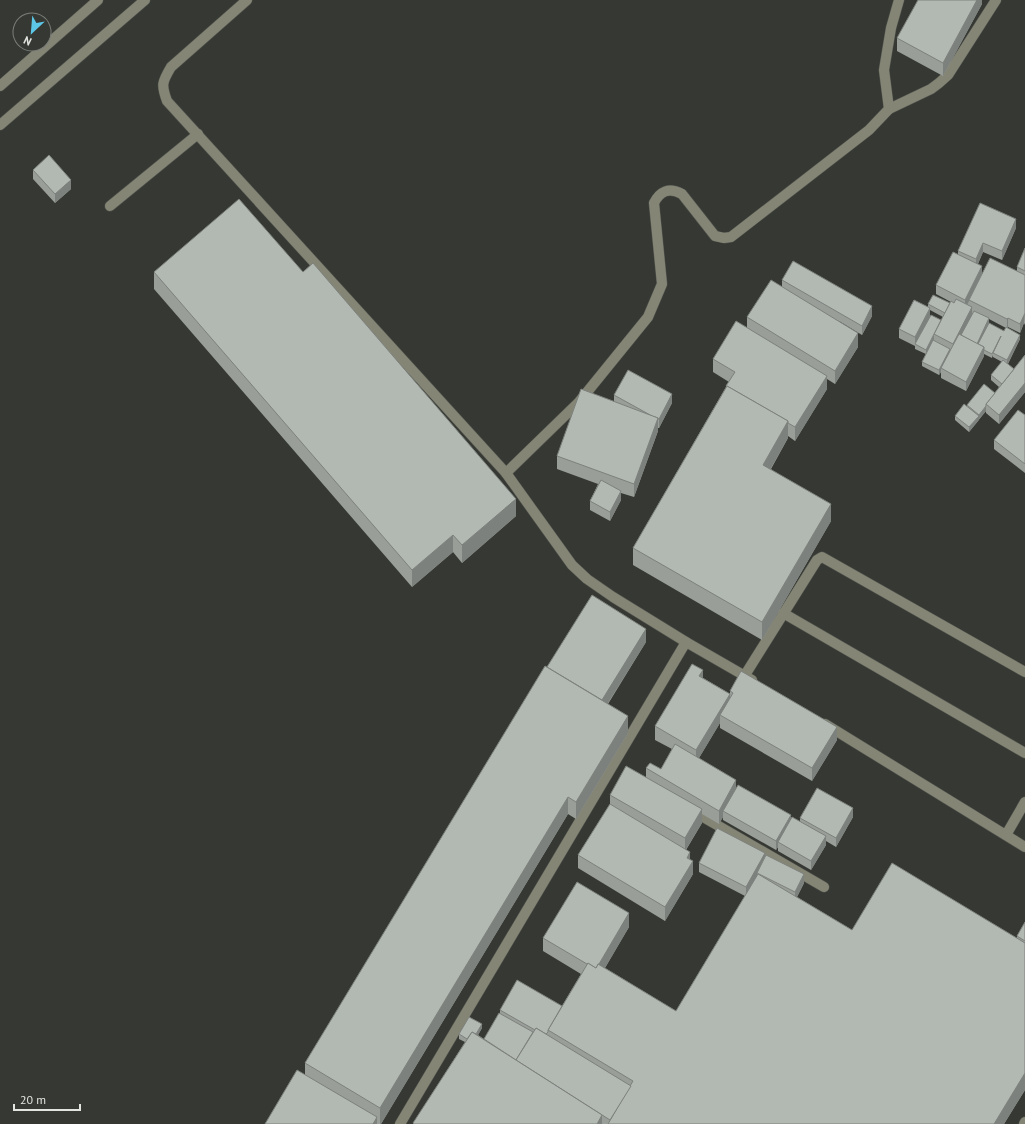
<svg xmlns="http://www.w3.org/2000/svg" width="1025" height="1124" font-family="'PT Sans',sans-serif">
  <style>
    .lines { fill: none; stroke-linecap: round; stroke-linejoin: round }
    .minor-casing { stroke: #52554f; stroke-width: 11 }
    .minor { stroke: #848575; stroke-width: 10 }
    .wall { fill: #999e99; fill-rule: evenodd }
    .shaded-wall { fill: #7d817d }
    .building { fill: #b2b8b2; stroke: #7d817d }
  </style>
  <rect width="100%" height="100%" fill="#363933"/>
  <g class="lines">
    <g class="minor-casing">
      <g id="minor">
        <path d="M247,0L171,67C162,82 161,85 167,101L506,473L572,565L587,579L613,597L686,642L752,680"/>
        <path d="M0,86L98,0"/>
        <path d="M889,109L931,89L939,83L948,75L996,0"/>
        <path d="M0,125L145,0"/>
        <path d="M110,206L198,134"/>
        <path d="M506,473L579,402L648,317L662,284L654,203C660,191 669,187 682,194L715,236L724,238L731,237L869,130L889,109L884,70L891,28L899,0"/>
        <path d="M783,613L1025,753"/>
        <path d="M745,675L817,560L822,557L1025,672"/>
        <path d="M825,724L1025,847"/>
        <path d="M691,810L824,887"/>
        <path d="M1006,835L1025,802"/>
        <path d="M400,1124L686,642"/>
        <path d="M1024,1124L1025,1122"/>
      </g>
    </g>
    <use href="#minor" class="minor"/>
  </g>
  <g class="wall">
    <path d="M982,0V4L943,76L897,51V38Z"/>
    <path d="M33,170L71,189L55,203L33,179Z"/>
    <path d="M1016,228L1002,260L983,252L978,264L982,274L1017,271V267L1025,248V325L1024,323L1020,333L1008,327L1007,328L1020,339L1008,364L1014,369L1025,355V392L999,424L986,413V411L969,432L955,420V416L967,407V405L995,393L999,387L991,380V375L1002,362L993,357V355L992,358L984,354V356L966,391L941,378V372L939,375L922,366V362L926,354L915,349V346L899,338V329L928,307V304L950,303L951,302L936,294V285L958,254V251ZM930,310L943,317L941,320L930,316ZM989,319L1006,328L1004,331L989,323Z"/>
    <path d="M154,272L516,516L462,563L453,552L412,587L154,289Z"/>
    <path d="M782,280L872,316L862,335L839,321L858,347L835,384L827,379V389L795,441L788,436V438L771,469L831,521L762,640L633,565V548L726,387V386L729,382L713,372V359L747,328V317L782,286Z"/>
    <path d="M614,395L672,403L659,428H658V431L634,497L621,493V500L610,521L590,510V501L598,484L557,469V456L614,402Z"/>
    <path d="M1025,415V473L994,449V440Z"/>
    <path d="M646,642L608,704L628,733L576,819L568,814L381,1124H377L305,1075V1063L547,667Z"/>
    <path d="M703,678L730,694V691L837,740L812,781L720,728V723L699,758L736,787L791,819L800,822V818L853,817L836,847L826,841V845L811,870L778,851V847L776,850L723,820V817L719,824L702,814V823L686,850L690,859L693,874L665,921L578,868V855L610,804V795L646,778V768L661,769L672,749L655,740V726Z"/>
    <path d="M765,859L804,883L797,897L852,930L1017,938V936L1025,922V1090L1004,1124H413L465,1042L459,1039V1034L482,1028L478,1035L484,1039L500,1013V1010L562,1006L581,974L543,951V938L629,927L605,968L676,1011L745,896L699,872V863Z"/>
  </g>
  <g class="shaded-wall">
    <path d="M977,0H982V4L943,76V63Z"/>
    <path d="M71,180V189L55,203V194Z"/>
    <path d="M1016,219V228L1002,260V251Z"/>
    <path d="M983,243V252L976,268V259Z"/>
    <path d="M982,266V275L965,309V300Z"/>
    <path d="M872,306V316L862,335V326Z"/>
    <path d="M972,307V316L953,353V344Z"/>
    <path d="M930,308V317L915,344V346V337Z"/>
    <path d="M1025,313L1024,323L1020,333V324Z"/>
    <path d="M989,318V323L978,346L976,345Z"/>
    <path d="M1008,318V327L1007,328V319Z"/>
    <path d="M858,333V347L835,384V371Z"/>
    <path d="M934,335V339L926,354V350Z"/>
    <path d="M1020,335V339L1007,365V360Z"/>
    <path d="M984,347V356L966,391V382Z"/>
    <path d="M950,349V353L941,368V372L939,375V370Z"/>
    <path d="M827,376V389L795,441V427Z"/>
    <path d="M1025,383V392L999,424V415Z"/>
    <path d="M672,394V403L659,428V419Z"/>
    <path d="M986,406V411L979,419V415Z"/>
    <path d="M979,416V420L969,432V427Z"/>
    <path d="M658,418V431L634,497V484Z"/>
    <path d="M788,421V438L763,482V465Z"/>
    <path d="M621,491V500L610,521V512Z"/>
    <path d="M516,499V516L462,563V545Z"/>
    <path d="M831,504V521L762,640V622Z"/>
    <path d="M453,535V552L412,587V570Z"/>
    <path d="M646,629V642L601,714V700Z"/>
    <path d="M703,670V684L699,676Z"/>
    <path d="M730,694V707L720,715V723L696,763V750Z"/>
    <path d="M628,716V733L576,819V802Z"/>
    <path d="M837,727V740L812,781V768Z"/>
    <path d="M736,780V793L723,811V817L719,824V811Z"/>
    <path d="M568,797V814L381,1124H380V1108Z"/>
    <path d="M853,808V817L836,847V838Z"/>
    <path d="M702,809V823L685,851V838Z"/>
    <path d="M791,815V824L778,842V847L776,850V841Z"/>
    <path d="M826,836V845L811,870V861Z"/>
    <path d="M690,852V865L693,861V874L665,921V907Z"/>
    <path d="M765,853V862L757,873V876L746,896V887Z"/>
    <path d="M804,874V883L795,901V892Z"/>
    <path d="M629,913V927L596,983V969Z"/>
    <path d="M482,1024V1028L472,1046V1042Z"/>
    <path d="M1025,1073V1090L1004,1124H994Z"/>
    <path d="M602,1115V1124H597Z"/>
    <path d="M377,1117V1124H373Z"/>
  </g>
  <g class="building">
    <path d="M918,0H977L943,63L897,38Z"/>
    <path d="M49,155L71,180L55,194L33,170Z"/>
    <path d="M239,199L303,272L313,263L516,499L462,545L453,535L412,570L154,272Z"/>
    <path d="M980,203L1016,219L1002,251L983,243L976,259L958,251Z"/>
    <path d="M1025,248V271L1017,267Z"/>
    <path d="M953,252L982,266L965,300L936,285Z"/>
    <path d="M990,258L1025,275V313L1020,324L1008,318L1007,319L969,300Z"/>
    <path d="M793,261L872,306L862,326L782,280Z"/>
    <path d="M771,280L858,333L835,371L747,317Z"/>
    <path d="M933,295L950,303L945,313L928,304Z"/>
    <path d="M956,299L972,307L953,344L934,334L951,301L954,303Z"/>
    <path d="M914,300L930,308L915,337L899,329Z"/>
    <path d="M974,311L989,318L977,344L961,335Z"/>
    <path d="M931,315L941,320L926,350L915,344Z"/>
    <path d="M736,321L827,376L795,427L788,423V421L727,386H726L735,372L713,359Z"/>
    <path d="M989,323L1004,331L1006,327L1020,335L1007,360L993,353L1001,336L992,354L984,350V347L978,344Z"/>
    <path d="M959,334L984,347L966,382L941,368Z"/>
    <path d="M933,340L950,349L939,370L922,362Z"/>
    <path d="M1025,355V383L999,415L986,404Z"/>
    <path d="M1003,360L1014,369L1002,384L991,375Z"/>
    <path d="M628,370L672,394L659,419H658V418L652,416L614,395Z"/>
    <path d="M984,384L995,393L986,404V406L979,415L967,405Z"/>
    <path d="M727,386L788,421L763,465L831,504L762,622L633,548Z"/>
    <path d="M581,389L658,418L634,484L557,456Z"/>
    <path d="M964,404L979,416L969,427L955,416Z"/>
    <path d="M1018,410L1025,415V464L994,440Z"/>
    <path d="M601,480L621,491L610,512L590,501Z"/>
    <path d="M592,595L646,629L602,700L547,667Z"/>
    <path d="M692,664L703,670L699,676L730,694L696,750L655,726Z"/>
    <path d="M545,666L628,716L576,802L568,797L380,1108L305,1063Z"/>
    <path d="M741,671L837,727L812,768L720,715L733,693L730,691Z"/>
    <path d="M675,744L736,780L719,811L646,768L650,763L661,769Z"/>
    <path d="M626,766L702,809L685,838L610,795Z"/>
    <path d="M738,785L791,815L776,841L723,811Z"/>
    <path d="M817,788L853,808L836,838L800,818Z"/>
    <path d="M610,804L690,852L687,858L693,861L665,907L578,855Z"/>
    <path d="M792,817L826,836L811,861L778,842Z"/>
    <path d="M717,828L765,853L746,887L699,863Z"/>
    <path d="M766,855L804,874L795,892L757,873Z"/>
    <path d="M892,863L1025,943V1073L994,1124H608L633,1081L548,1030L588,963L596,968L598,964L676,1011L758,874L852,930Z"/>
    <path d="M577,882L629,913L599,964H598L596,968L588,963L587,964L543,938Z"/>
    <path d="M1025,922V941L1017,936Z"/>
    <path d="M517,980L562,1006L548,1030V1032L546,1034L536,1028L535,1030L500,1010Z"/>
    <path d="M499,1013L533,1032L516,1060L484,1039Z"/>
    <path d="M469,1017L482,1024L476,1034L472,1032L467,1039L459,1034Z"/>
    <path d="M536,1028L631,1086L610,1120L516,1060Z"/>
    <path d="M472,1032L602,1115L597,1124H414L413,1123Z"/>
    <path d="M297,1070L377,1117L373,1124H265Z"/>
  </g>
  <g transform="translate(32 32) rotate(206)"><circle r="19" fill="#363933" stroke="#7b7e79"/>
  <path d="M0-3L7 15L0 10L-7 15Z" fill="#5dc7e8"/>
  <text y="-6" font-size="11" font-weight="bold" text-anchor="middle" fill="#e3e5e1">N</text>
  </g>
  <path d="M14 1104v6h66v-6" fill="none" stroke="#e3e5e1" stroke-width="2"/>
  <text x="20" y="1104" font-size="12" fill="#e3e5e1" stroke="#363933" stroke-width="3" paint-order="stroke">20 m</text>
</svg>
